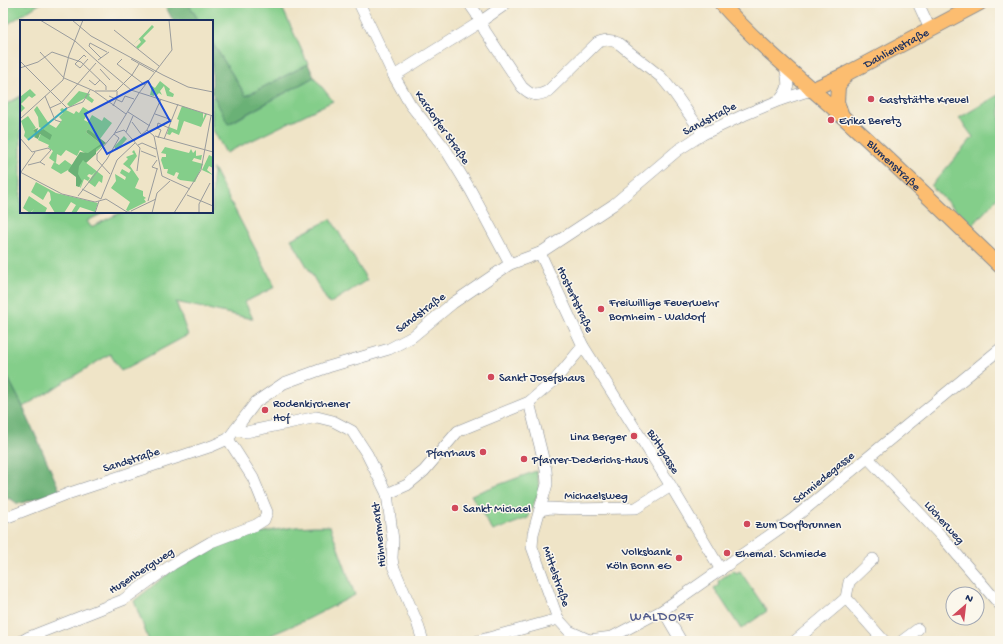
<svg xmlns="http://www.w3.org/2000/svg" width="1003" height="644" font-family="'Gochi Hand',sans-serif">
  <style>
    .green { fill: #84ce8a; stroke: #507e74 }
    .forest { fill: #6bb176; stroke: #43706a }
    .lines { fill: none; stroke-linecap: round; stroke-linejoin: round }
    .minor-casing { stroke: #858a92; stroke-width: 12 }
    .major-casing { stroke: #858a92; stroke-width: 16 }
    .minor { stroke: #fff; stroke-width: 11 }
    .major { stroke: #fcbd6f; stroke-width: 14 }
    .poi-dot { fill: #d1495b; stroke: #fbf7ec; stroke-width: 1.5 }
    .labels { text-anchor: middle; stroke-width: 3; stroke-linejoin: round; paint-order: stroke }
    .street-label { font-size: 12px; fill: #1b2f5e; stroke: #fbf7ec }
    .poi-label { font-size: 12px; fill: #1b2f5e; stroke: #fbf7ec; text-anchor: start }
    .quarter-label { font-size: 14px; letter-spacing: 1px; fill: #555f8f; stroke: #fbf7ec }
    .inset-river { fill: none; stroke: #3cabbb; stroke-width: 2 }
    .inset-road { fill: none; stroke: #9a9c9d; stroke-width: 1 }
    .view { fill: #1d4ed8; fill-opacity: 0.15; stroke: #1d4ed8; stroke-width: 2 }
    .inset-edge { fill: none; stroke: #1b2f5e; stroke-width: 2 }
  </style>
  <rect width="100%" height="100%" fill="#fbf7ec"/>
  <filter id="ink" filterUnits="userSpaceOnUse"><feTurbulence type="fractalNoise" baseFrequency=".025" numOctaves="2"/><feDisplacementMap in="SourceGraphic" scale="8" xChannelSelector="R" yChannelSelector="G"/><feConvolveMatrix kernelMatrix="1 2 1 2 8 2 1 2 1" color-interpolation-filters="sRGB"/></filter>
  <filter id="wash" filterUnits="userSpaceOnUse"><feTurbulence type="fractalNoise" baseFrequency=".012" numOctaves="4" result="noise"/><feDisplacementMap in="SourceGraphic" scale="16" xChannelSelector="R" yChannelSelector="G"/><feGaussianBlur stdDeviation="0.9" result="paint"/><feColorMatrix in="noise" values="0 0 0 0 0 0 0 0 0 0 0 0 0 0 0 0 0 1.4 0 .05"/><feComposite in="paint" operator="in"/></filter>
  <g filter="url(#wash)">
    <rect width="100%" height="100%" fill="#efe4c7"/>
    <g class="green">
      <path d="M3,3H41L3,27Z"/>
      <path d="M188,3H280L308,64L246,96L212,42V21H199Z"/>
      <path d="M314,77L333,101L226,153L212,128V97L214,96L229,124Z"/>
      <path d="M1000,94V195L972,226L931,186L973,137L959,118Z"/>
      <path d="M21,96V212H105L87,221L91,227L122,212H212L213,168L258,254L275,287L245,302L253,319L176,302L188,335L121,371L110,354L23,407L3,368V106Z"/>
      <path d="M331,219L367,280L329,304L291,239Z"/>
      <path d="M536,471L540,489L528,518L493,531L471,495Z"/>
      <path d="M313,526H330L355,595L308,619L257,641H149L134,601L175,568L214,548L256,534L275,530L296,527Z"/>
      <path d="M734,570L736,573L740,571L767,611L741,629L714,588L719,585L718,581Z"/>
    </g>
    <g class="forest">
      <path d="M164,3H188L199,21H173Z"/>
      <path d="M212,42L246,96L308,64L314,77L228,124L212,93Z"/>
      <path d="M3,368L23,407L60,491L18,504L11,499L3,498V483H7L3,479Z"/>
    </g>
  </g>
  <g filter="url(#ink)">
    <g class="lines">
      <g class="minor-casing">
        <g id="minor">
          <path d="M359,3L394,76L410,104L446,150L471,191L510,264"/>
          <path d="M469,3L476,13L485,31L522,87C532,96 536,97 548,91L597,43C604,39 610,39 618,43L661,77L675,94L703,134"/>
          <path d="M918,3L930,29"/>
          <path d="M394,76L480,22L503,6L506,3"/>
          <path d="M780,100C791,86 788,83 785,66"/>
          <path d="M540,253L583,346L671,486L721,570"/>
          <path d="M529,402L546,470L547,484L533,534L532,547L558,619"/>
          <path d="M235,430L246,432L317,417L333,421L352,431L367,454L387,494L393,540L392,558L393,566L417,622L423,641"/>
          <path d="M868,458L943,538L1000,605"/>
          <path d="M387,494L407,485L424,471L458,431L529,402L555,380L583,346"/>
          <path d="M540,510L550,508L568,509L636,508L671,486"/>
          <path d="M3,519L67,494L212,446L228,439L256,402L284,383L328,367L389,349L412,337L453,303L510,264L540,253L613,205L678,150L703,134L744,115L780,100L811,90"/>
          <path d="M846,598L849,582L873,559"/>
          <path d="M663,610L681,641"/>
          <path d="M22,641L29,637L123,600L173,564L211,542L256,525L264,520L267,512L253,478L228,439"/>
          <path d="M478,641L558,619L569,631L589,640L612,637L663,610L793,519L1000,349"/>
          <path d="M795,641L846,598L884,641"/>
          <path d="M902,641L918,629"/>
        </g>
      </g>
      <g class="major-casing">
        <g id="major">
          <path id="s1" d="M721,3C758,45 802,80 843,117C897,166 948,216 1000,266"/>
          <path id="s2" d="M811,90L846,74L980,3"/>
          <path d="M842,116L837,102L838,86L846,74"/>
        </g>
      </g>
      <use href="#minor" class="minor"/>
      <use href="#major" class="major"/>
    </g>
  </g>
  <g class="poi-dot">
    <circle cx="871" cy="99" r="4"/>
    <circle cx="831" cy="120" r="4"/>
    <circle cx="601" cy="309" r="4"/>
    <circle cx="491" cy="377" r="4"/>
    <circle cx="265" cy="410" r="4"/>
    <circle cx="634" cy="436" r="4"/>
    <circle cx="483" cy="452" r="4"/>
    <circle cx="524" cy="459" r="4"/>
    <circle cx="455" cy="508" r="4"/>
    <circle cx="747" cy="524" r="4"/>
    <circle cx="727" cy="553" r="4"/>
    <circle cx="679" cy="558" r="4"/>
  </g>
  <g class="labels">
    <g class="street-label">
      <text dy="4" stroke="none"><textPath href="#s2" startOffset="95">Dahlienstraße</textPath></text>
      <text transform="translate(709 118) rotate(-28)" y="4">Sandstraße</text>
      <text transform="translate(443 127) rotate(55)" y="4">Kardorfer Straße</text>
      <text dy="4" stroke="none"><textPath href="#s1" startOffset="237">Blumenstraße</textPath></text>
      <text transform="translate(576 299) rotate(65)" y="4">Hostertstraße</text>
      <text transform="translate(420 312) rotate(-37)" y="4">Sandstraße</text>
      <text transform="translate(664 451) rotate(58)" y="4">Büttgasse</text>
      <text transform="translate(131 459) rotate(-18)" y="4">Sandstraße</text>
      <text transform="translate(823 477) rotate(-39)" y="4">Schmiedegasse</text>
      <text x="596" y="499">Michaelsweg</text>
      <text transform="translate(945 522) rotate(48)" y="4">Lücherweg</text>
      <text transform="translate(378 535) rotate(-96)" y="4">Hühnermarkt</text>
      <text transform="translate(141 570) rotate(-33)" y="4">Husenbergweg</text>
      <text transform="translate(557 576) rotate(71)" y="4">Mittelstraße</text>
    </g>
    <g class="poi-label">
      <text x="879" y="103">Gaststätte Kreuel</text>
      <text x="839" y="124">Erika Beretz</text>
      <text x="609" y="306">Freiwillige Feuerwehr<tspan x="609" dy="14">Bornheim - Waldorf</tspan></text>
      <text x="499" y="381">Sankt Josefshaus</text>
      <text x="273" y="407">Rodenkirchener<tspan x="273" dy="14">Hof</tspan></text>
      <text x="626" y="440" text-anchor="end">Lina Berger</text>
      <text x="475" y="456" text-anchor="end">Pfarrhaus</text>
      <text x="532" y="463">Pfarrer-Dederichs-Haus</text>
      <text x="463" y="512">Sankt Michael</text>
      <text x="755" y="528">Zum Dorfbrunnen</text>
      <text x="671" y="555" text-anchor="end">Volksbank<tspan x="671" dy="14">Köln Bonn eG</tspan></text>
      <text x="735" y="557">Ehemal. Schmiede</text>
    </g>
    <g class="quarter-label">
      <text x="662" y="620">WALDORF</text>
    </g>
  </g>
  <g transform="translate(20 20)">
    <rect width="193" height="193" fill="#efe4c7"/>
    <path d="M132,5L134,7L123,18L126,21L118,29L116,27L121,22L119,19L113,25ZM140,61L150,69L149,71L154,74L153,77L147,76L144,66L140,71L142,75L139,73L136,76L135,72L134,76L130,75L132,66L135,68ZM10,69L16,75L12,78L9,76L1,84L5,88L0,93V77ZM59,71L70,74L69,76L74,80L72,83L65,78L50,87L47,84ZM17,86L29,104L36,108L42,100L39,97L43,93L40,90L42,88L54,94L56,91L59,93L63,87L69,91L64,100L68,102L72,95L82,101L84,97L92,103L80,119L68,109L66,112L81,124L86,123L65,142L83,156L82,163L79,161L75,167L68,162L75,152L72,155L69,154L67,156L70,158L68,161L64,159L61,167L59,160L61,168L56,164L57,157L48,150L41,154L31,148L34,142L39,145L45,140L52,145L65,133L60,130L57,136L46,130L41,136L37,134L36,143L29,138L33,131L28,127L29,125L18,120L23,109L19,107L18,97L14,90ZM162,86L183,93V99L185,94H187L181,107L164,101L159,115L152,112L150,115L147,114L149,107L157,110L159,100L157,99ZM8,96L16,108L13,110L17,114L8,120L4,116L5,112L1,101ZM104,116L107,119L97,130L94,127ZM145,127L169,133L171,129L173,133L176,130V136L182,135L181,140L174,138L172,141L183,144L175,162L160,160L157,158L159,153L156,152L154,156L147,153L148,149H144L141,140L142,137H146V134L141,133ZM114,130L117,136L110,146L119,159L115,168L123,171V176L126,178L124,179L126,182L108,191L106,190L110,182L91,168L96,161L95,154L105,160L106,157L100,153L102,149L109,153L111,150L103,144L108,139L106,137L114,134L112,132ZM189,135L193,137V148L189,146L187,150L193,155L182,150ZM16,162L36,173L78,183L75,192L60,187L56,193H51L56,185L51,182L44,193H35L29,183L31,180L30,173L28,171L23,180L11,172ZM9,176L27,188L25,193H11L14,189L10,193L3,188Z" fill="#84ce8a"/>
    <path d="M18,108L17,112L23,109L32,115L30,120L20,114L18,119L14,117L16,114L13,110ZM68,109L86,123L76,129V134L66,143L63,140L59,146L58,154L62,161L59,167L56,166V157L48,151L60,132L68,133L81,124L66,112Z" fill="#6bb176"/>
    <path class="inset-river" d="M8,120L47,88"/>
    <path class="inset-road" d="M20,0L55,21L78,42L76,40M52,0L71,16L143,55L168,67L193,72M94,10L139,46M20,32L44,58L74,71L106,94M66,37L64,35L55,44L60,48L68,39M81,38L69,26L70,23L87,32M102,39L97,44L125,65M111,39L134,52M78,40L89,32M0,41L47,88M78,42L111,70L193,96M0,48L18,42L32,32L61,42L86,66V70M80,49L90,60M69,60L75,65L80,60M75,71H96L112,55L119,44M119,73L152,30L149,0M25,76L35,100L41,102M89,76L102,82L105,76L114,79M93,86L97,78V71M30,88L41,83L76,43M47,88L63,82L70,70M108,92L130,106M135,94L152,100M0,99L43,60L49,35L63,0M112,102L121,114M127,110L134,116L142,156L170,169M106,112L113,96M95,113L104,110L120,128L117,151M135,116L193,132M0,118L12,132L28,128L31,130L20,142M138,118L141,110L137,108L138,103L149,108M144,119L158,84M114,121L127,110L141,79M118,125L122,123L136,129M121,131L136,137M137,140L132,147L138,149M8,145L20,142L25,145M0,152L42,174L75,182L86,179L107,192L119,193M1,152L15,132M90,154L77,140V134L94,114L119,73M62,169L81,179M167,175L193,186M58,176L87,139L99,118L94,114M81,179L97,140L115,123M128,181L137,149M111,191L136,179M75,193L79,181M132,193L137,173L150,161M154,193L181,150L191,96M179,193V184L190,163"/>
    <path class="view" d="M128,61L150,101L87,134L65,94Z"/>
    <rect width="193" height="193" class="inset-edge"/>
  </g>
  <rect width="1003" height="644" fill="none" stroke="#fbf7ec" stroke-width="16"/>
  <g transform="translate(965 606) rotate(28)"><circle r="19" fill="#fbf7ec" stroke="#a1a7b3"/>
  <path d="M0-3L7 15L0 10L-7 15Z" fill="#d1495b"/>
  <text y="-6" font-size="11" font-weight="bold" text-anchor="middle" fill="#1b2f5e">N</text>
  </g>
</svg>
